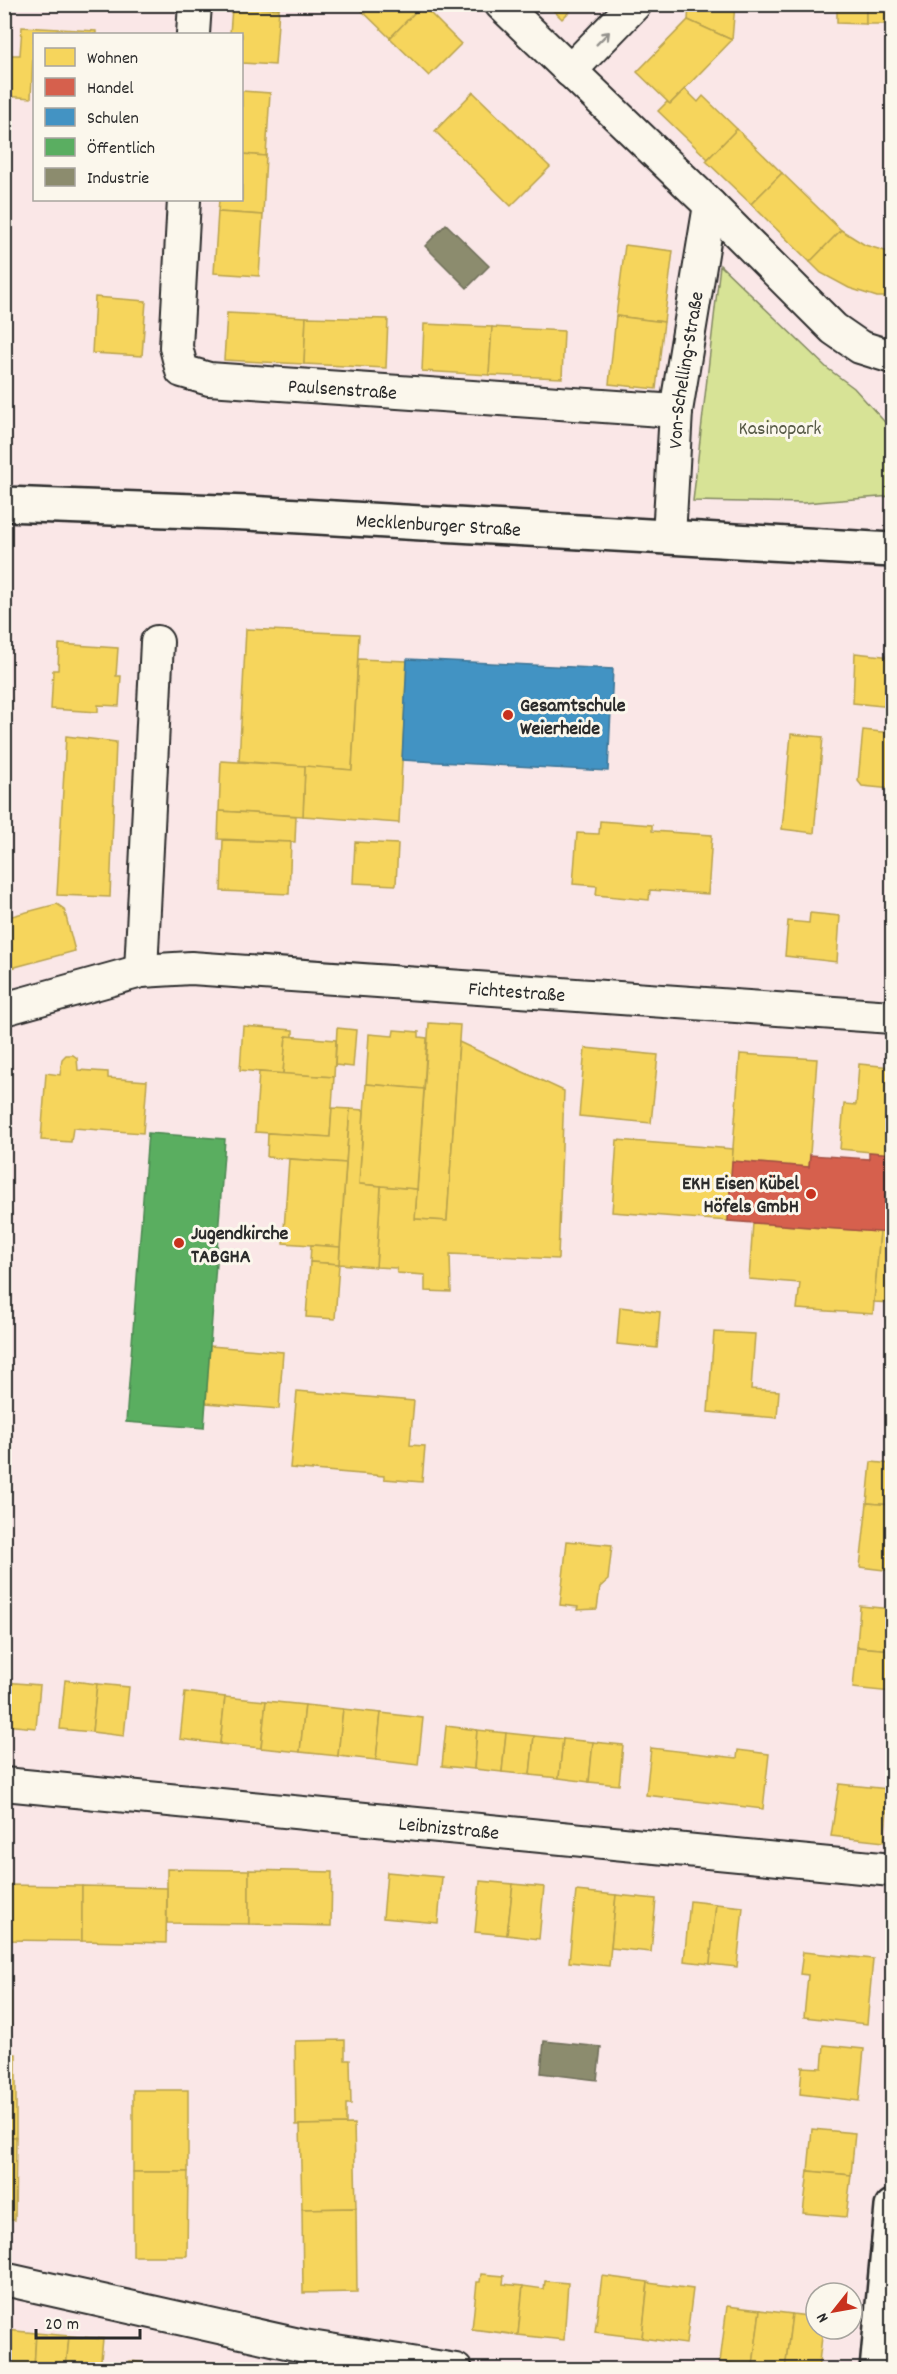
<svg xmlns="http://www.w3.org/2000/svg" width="897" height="2374" font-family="Dekko,sans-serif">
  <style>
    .green { fill: #d7e396; stroke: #818760; stroke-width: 1.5 }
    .homes { fill: #f6d55c; stroke: #b9a24d; stroke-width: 1.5 }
    .shops { fill: #d6604d; stroke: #a35043; stroke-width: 1.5 }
    .schools { fill: #4393c3; stroke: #3c7495; stroke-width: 1.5 }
    .public { fill: #5aae61; stroke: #4c8751; stroke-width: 1.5 }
    .industry { fill: #8c8c6e; stroke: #6f6f5a; stroke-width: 1.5 }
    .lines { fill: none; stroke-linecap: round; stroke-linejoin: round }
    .street-casing { stroke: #2b2b2b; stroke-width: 36 }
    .secondary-casing { stroke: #2b2b2b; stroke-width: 38 }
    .street { stroke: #fbf7ec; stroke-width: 32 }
    .secondary { stroke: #fbf7ec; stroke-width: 33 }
    .oneway { stroke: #93918c }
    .poi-dot { fill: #c8321e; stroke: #fbf7ec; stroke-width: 2 }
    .labels { text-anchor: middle; stroke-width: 6; stroke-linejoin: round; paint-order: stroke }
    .street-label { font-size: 20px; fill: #2b2b2b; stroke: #fbf7ec }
    .park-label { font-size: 20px; fill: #565946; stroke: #fbf7ec }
    .poi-label { font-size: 20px; font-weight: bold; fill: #2b2b2b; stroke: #fbf7ec; text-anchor: start }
  </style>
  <rect width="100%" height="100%" fill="#fae7e7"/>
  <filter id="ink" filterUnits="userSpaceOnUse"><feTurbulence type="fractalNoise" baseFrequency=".0167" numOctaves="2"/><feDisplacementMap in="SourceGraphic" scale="12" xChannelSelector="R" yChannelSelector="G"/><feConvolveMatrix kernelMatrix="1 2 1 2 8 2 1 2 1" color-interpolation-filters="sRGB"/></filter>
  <g filter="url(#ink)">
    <path class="green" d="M720,265L827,368L854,388L892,430V496L804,503L693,501Z"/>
    <g class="homes">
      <path d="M232,4H280L279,9L232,7Z"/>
      <path d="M355,4H422V5L390,38Z"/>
      <path d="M547,4H577L562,19Z"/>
      <path d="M689,4H735L732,40L688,20Z"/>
      <path d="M837,4H866V24L837,23Z"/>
      <rect x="866" y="4" width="26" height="20"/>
      <path d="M422,5L461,44L429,76L390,38Z"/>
      <path d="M232,7L279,9L275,65L242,63V34H230Z"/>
      <path d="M688,20L732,40L670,104L637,72Z"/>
      <path d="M22,27L96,31V34H34L31,98L5,96L8,55H20Z"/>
      <path d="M685,89L698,102L703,96L737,129L708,159L658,111L667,102L670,104Z"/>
      <path d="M242,91L270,93L266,156L242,154Z"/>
      <path d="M473,92L550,167L511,206L435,131Z"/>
      <path d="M737,129L782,173L751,204L706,161Z"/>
      <path d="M242,154L266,156L263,215L218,212L219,200H242Z"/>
      <path d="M782,173L841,230L810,262L751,204Z"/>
      <path d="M218,212L263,215L259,276L214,273Z"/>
      <path d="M841,230L865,245L892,253V297H877L849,288L821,273L810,262Z"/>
      <path d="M625,245L673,251L664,322L616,316Z"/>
      <path d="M95,297L146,301L142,356L92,353Z"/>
      <path d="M227,313L306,317L304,364L224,360Z"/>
      <path d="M616,316L664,322L656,389L609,384Z"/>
      <path d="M306,317L388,319L386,368L304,364Z"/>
      <path d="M424,324L492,327L489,375L422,371Z"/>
      <path d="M492,327L564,331L562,378L489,375Z"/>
      <path d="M246,629L359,634L352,770L239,761Z"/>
      <path d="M59,644L118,648L116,676H121L119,706L98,705V712L51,709L53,670H58Z"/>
      <path d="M855,653L892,657V707L853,703Z"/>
      <path d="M358,659L407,661L399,823L303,816L305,766L352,770Z"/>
      <path d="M863,730L891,733L892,789L862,786L858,781Z"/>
      <path d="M791,734L823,737L814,833L782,829Z"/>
      <path d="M66,736L116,742L110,897L57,895Z"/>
      <path d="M221,761L305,766L303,816L219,811Z"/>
      <path d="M219,811L296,816L295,842L218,839Z"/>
      <path d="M600,821L652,825V831L712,835L708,894L650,890L649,900L596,895L597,886L573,884L577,833L599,834Z"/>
      <path d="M223,840L291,842L289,894L221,891Z"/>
      <path d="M355,842L398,844L396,885L353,883Z"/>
      <path d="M57,904L64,909L75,951L4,970V918Z"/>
      <path d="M810,913L840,916L837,962L785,956L788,921L809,923Z"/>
      <path d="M429,1023L460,1025L447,1221L415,1219Z"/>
      <path d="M243,1026L293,1030V1037L286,1036L283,1074L240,1070Z"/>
      <path d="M337,1028L356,1030L353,1067L335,1065Z"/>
      <path d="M394,1030L419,1032V1037L427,1038L424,1089L366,1084L369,1034L393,1036Z"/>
      <path d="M286,1036L336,1040L334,1077L283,1074Z"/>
      <path d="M459,1042L564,1091L558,1259L450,1254L451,1292L425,1291V1275L397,1273L396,1268L376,1267L381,1186L417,1189L415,1219L447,1221Z"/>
      <path d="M585,1048L658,1055L651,1123L579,1116Z"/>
      <path d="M740,1054L817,1059L809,1167L732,1161Z"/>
      <path d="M66,1055H73L77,1058L78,1070L108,1072V1078L147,1081L143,1133L73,1128L71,1142L41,1140L46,1073L60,1075L62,1059Z"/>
      <path d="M859,1064L892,1067V1154L840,1149L844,1104L856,1105Z"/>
      <path d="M259,1072L334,1077L330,1137L255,1132Z"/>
      <path d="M366,1084L424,1089L417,1189L359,1184Z"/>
      <path d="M332,1108L350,1109L346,1163L267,1157L268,1133L330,1137Z"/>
      <path d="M350,1109L364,1110L359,1184L381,1186L376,1267L339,1264Z"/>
      <path d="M617,1140L733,1149L728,1221L612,1212Z"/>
      <path d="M289,1159L346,1163L340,1247L283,1243Z"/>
      <path d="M753,1223L880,1232L873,1314L797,1309L800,1283L749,1279Z"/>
      <path d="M880,1232L892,1233V1303L874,1302Z"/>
      <path d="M311,1245L340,1247L339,1264L310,1262Z"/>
      <path d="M310,1262L339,1264L335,1319L306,1317Z"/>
      <path d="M620,1307L660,1312L657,1348L617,1344Z"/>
      <path d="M714,1332L755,1334L751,1389L779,1391L777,1418L708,1412Z"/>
      <path d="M210,1346L283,1352L279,1409L206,1403Z"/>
      <path d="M297,1391L414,1401L410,1445L425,1446L422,1482L384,1479V1476L290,1468Z"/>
      <path d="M871,1462L892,1464V1505L867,1503Z"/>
      <path d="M867,1503L892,1505V1571L860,1567Z"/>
      <path d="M567,1541L612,1545L608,1580L600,1587L597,1609L577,1610L578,1607L560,1605Z"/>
      <path d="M860,1606L892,1609V1650L857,1647Z"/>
      <path d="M857,1647L892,1650V1692L853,1688Z"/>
      <path d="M65,1680L97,1684L92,1732L60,1729Z"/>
      <path d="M4,1682L40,1685L36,1728L4,1725Z"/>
      <path d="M97,1684L129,1687L124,1736L92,1732Z"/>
      <path d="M185,1692L225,1697L220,1744L180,1739Z"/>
      <path d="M225,1697L266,1701L261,1748L220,1744Z"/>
      <path d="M266,1701L305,1705L300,1752L261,1748Z"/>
      <path d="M305,1705L343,1709L338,1756L300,1752Z"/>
      <path d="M343,1709L381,1713L376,1760L338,1756Z"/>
      <path d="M381,1713L423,1718L418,1765L376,1760Z"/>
      <path d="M446,1726L477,1730L474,1769L442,1766Z"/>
      <path d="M477,1730L506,1733L502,1772L474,1769Z"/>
      <path d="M506,1733L534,1736L530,1775L502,1772Z"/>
      <path d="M534,1736L563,1739L559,1778L530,1775Z"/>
      <path d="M563,1739L593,1742L589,1782L559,1778Z"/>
      <path d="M593,1742L623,1745L619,1785L589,1782Z"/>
      <path d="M651,1748L737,1758L738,1750L769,1754L763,1809L646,1795Z"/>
      <path d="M839,1784L889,1789L884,1842L831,1836Z"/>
      <path d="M167,1869L249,1870V1924L167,1923Z"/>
      <path d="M249,1870L332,1872L331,1926L249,1924Z"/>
      <path d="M387,1872L442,1877L438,1923L383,1918Z"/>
      <path d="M480,1881L513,1884L507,1935L475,1932Z"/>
      <path d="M513,1884L544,1887L539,1939L507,1935Z"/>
      <path d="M4,1885L82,1886V1941L4,1940Z"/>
      <path d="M82,1886L167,1888L166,1943L82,1941Z"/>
      <path d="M576,1891L616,1895L609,1966L569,1962Z"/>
      <path d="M616,1895L656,1899L651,1952L611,1948Z"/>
      <path d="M690,1901L716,1904L710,1964L684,1961Z"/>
      <path d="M716,1904L743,1907L737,1967L710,1964Z"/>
      <path d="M803,1952L873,1959L867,2024L804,2017L808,1975L800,1974Z"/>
      <path d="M4,1971L7,1990L11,1991V2035H6V2054Z"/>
      <path d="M345,2040V2060H350L351,2104H346V2124L296,2125L295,2041Z"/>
      <path d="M824,2045L864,2049L859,2101L800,2094L802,2067L822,2068Z"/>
      <rect x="4" y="2054" width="12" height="83"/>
      <rect x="133" y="2090" width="55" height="82"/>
      <path d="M354,2124L356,2208L302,2209L300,2125Z"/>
      <path d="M812,2129L855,2133L851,2175L808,2171Z"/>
      <path d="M4,2137H16L15,2220H4Z"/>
      <path d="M808,2171L851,2175L846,2217L803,2213Z"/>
      <path d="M133,2172H188L187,2256H133Z"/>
      <path d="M356,2208L357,2292L303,2293L302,2209Z"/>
      <path d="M481,2274L504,2276L503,2284L523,2286L518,2335L472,2329L477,2282H480Z"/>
      <path d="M602,2276L648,2282L642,2338L595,2332Z"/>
      <path d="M545,2281L568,2283L564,2340L518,2335L523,2286L544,2289Z"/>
      <path d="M648,2283L693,2289L686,2344L642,2338Z"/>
      <path d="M727,2306L760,2310L753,2366L720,2362Z"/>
      <path d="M760,2310L792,2314L785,2370L753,2366Z"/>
      <path d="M792,2314L816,2317V2329H823L818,2370H785Z"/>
      <path d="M6,2330L36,2333L34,2368L4,2370Z"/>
      <path d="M36,2333L69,2336L66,2370H34Z"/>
      <path d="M69,2336L103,2339L100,2370H66Z"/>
      <path d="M129,2361L159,2364V2370H128Z"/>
      <path d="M159,2364L191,2367V2370H159Z"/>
    </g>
    <path class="shops" d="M869,1152L892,1154V1233L728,1221L732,1161L809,1167L810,1155L869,1159Z"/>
    <path class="schools" d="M407,659L613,669L608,771L402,760Z"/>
    <path class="public" d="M148,1133L225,1139L204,1428L126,1422Z"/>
    <g class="industry">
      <path d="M446,224L489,266L467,288L425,246Z"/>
      <path d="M544,2041L601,2047L597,2080L541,2073Z"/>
    </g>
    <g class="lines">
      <g class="street-casing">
        <g id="street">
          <path d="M501,4L710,205L834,329L860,347L892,357"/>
          <path d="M193,34L195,4"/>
          <path d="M570,71L635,4"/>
          <path id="s1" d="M184,200L176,347L182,371L209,379L676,411"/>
          <path id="s2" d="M669,537L676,411L710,205"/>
          <path d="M141,971L157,642"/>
          <path id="s3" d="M4,1009L141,971L191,968L892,1017"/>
          <path id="s4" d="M4,1784L892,1870"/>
          <path d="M4,2279L304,2346L456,2370"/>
        </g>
      </g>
      <g class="secondary-casing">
        <g id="secondary">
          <path id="s5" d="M4,504L248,513L892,550"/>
          <path d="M877,2370L892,2207"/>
        </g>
      </g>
      <use href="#street" class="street"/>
      <use href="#secondary" class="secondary"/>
    </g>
    <defs><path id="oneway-shaft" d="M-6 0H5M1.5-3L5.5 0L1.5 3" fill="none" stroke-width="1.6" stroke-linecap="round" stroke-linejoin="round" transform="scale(1.5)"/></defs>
    <use class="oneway" href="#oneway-shaft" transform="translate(603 38) rotate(-45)"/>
  </g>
  <g class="poi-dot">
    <circle cx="508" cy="715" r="6"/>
    <circle cx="811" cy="1194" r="6"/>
    <circle cx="179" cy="1243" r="6"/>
  </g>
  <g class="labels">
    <g class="street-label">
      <text dy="7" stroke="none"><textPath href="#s2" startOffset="168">Von-Schelling-Straße</textPath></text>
      <text dy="7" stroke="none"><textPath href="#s1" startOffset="334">Paulsenstraße</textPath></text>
      <text dy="7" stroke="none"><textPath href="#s5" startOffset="435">Mecklenburger Straße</textPath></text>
      <text dy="7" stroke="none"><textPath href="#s3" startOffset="519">Fichtestraße</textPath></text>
      <text dy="7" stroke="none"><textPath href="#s4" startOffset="447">Leibnizstraße</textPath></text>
    </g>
    <g class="park-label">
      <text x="780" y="434">Kasinopark</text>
    </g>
    <g class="poi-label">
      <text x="520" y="711">Gesamtschule<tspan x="520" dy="23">Weierheide</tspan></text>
      <text x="799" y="1189" text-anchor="end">EKH Eisen Kübel<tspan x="799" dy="23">Höfels GmbH</tspan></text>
      <text x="191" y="1239">Jugendkirche<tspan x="191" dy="23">TABGHA</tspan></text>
    </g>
  </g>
  <rect width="897" height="2374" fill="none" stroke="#fbf7ec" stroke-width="24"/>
  <rect x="12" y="12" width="873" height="2350" fill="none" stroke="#2b2b2b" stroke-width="2" filter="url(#ink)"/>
  <rect x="33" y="33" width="210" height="168" fill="#fbf7ec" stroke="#a8a59f" stroke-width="1.5"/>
  <rect x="45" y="48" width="30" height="18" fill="#f6d55c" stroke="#a8a59f" stroke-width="1.5"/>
  <text x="87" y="63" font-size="18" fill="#2b2b2b">Wohnen</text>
  <rect x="45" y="78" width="30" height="18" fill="#d6604d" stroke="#a8a59f" stroke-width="1.5"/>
  <text x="87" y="93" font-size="18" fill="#2b2b2b">Handel</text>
  <rect x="45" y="108" width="30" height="18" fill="#4393c3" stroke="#a8a59f" stroke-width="1.5"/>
  <text x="87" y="123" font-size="18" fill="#2b2b2b">Schulen</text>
  <rect x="45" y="138" width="30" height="18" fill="#5aae61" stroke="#a8a59f" stroke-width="1.5"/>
  <text x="87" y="153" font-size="18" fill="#2b2b2b">Öffentlich</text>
  <rect x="45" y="168" width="30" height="18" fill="#8c8c6e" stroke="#a8a59f" stroke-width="1.5"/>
  <text x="87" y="183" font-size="18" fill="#2b2b2b">Industrie</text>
  <g transform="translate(834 2311) rotate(239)"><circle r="28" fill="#fbf7ec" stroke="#a8a59f" stroke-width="1.5"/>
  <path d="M0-4.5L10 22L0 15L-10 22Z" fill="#c8321e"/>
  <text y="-9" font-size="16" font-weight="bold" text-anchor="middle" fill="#2b2b2b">N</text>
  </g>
  <path d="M36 2329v9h104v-9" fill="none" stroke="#2b2b2b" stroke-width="3"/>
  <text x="45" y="2329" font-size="18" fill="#2b2b2b" stroke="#fbf7ec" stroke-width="4.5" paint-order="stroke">20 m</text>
</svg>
